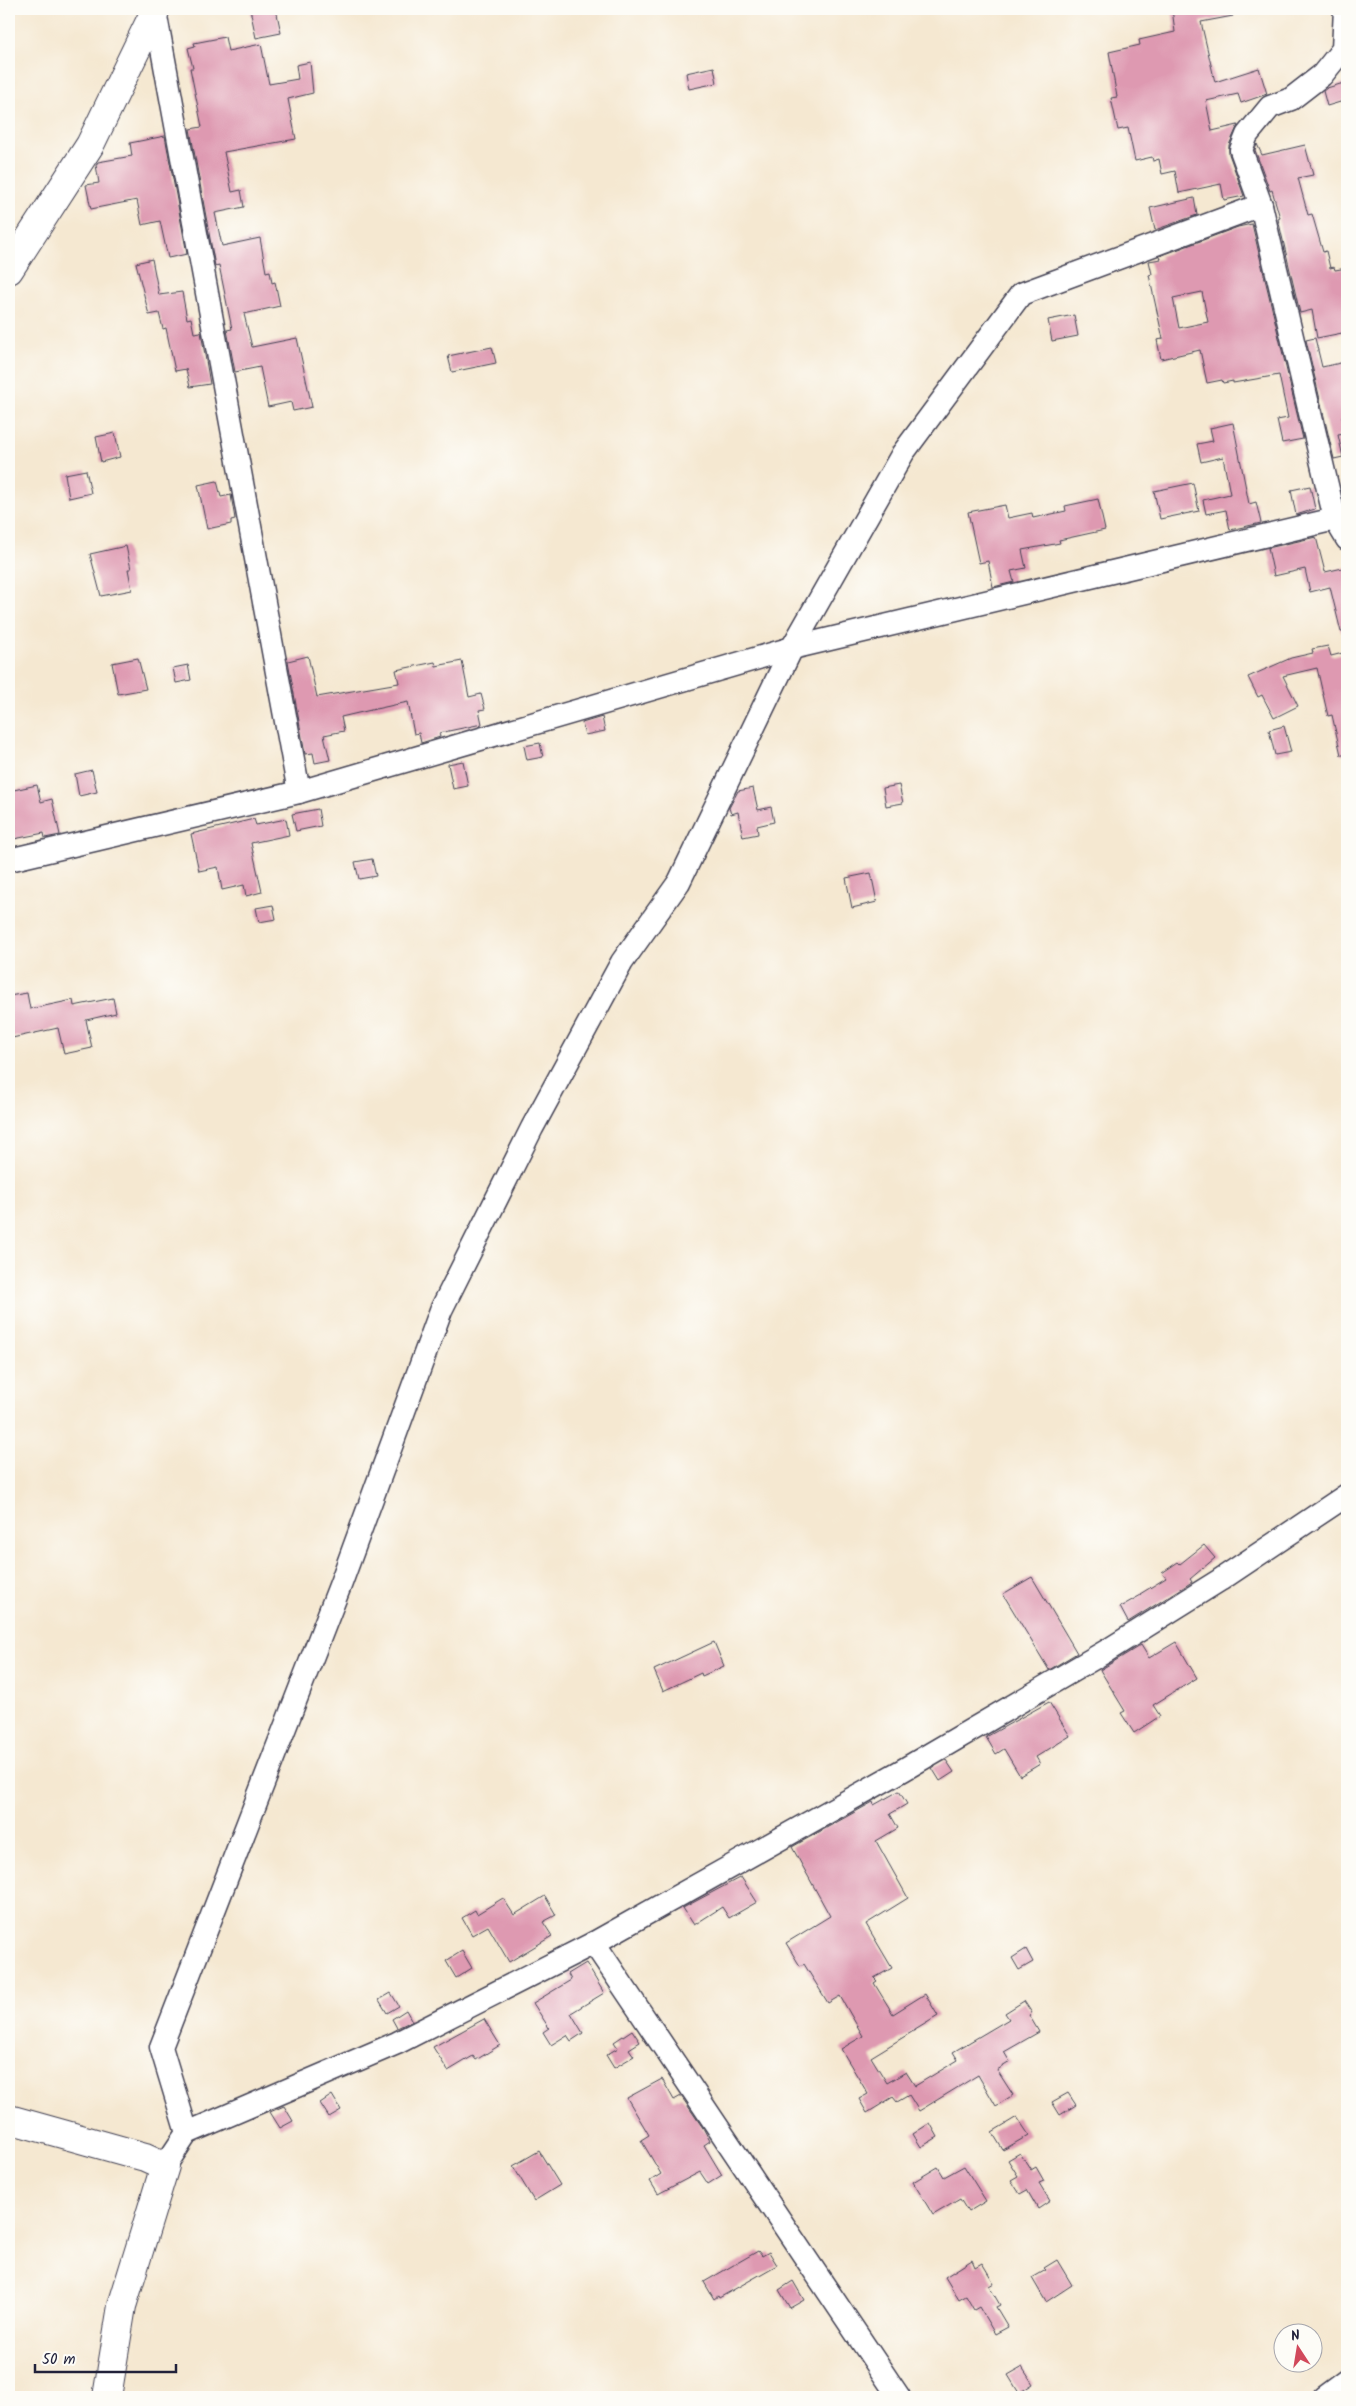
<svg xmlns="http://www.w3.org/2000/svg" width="1356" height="2406" font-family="Kalam,sans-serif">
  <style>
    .building { fill: #de99b1; fill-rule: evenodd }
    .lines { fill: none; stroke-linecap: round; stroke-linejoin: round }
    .street-casing { stroke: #424052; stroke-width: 25 }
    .secondary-casing { stroke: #424052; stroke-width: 30 }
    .street { stroke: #fff; stroke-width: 22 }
    .secondary { stroke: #fff; stroke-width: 28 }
  </style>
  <rect width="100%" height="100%" fill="#fdfcf7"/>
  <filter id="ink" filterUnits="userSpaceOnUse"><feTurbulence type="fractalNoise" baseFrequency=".02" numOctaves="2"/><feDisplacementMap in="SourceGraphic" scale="10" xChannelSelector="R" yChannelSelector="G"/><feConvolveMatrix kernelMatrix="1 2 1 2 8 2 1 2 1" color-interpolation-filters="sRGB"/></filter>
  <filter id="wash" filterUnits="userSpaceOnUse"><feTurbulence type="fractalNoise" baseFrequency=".0096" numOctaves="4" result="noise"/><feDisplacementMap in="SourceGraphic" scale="20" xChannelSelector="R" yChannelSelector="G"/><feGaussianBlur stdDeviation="1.12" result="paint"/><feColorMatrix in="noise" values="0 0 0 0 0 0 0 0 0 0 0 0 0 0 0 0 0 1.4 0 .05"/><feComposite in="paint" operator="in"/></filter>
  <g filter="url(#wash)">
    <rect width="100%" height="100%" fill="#f5e8d1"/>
    <g id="blocks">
      <g class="building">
        <path d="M250,9H276L281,33L256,38Z"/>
        <path d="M1172,9H1232L1233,16L1201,22L1215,82L1259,68L1267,94L1241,103L1238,94L1206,101L1212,131L1238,125L1229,145V154L1244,196L1224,200L1221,184L1179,193L1175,171L1162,174L1159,159L1153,161L1152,157L1135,161L1128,128L1118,130L1111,98L1117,97L1109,52L1140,45L1139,40L1175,32Z"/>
        <path d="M225,37L228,51L261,44L269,84L298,79L296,65L310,62L313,93L288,99L296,139L224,152L232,192L241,190L244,207L215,213L222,246L260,238L266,272L270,271L272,283L275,282L280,306L244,314L252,347L297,338L312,407L293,411L291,402L268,407L260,367L235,372L227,330L232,329L219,265L215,266L190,129L202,127L190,68H193L188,48L195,46L194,43Z"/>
        <path d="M714,67L717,83L689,89L686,73Z"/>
        <path d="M1347,82V100L1327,106L1323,91L1327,88Z"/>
        <path d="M165,136L187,254L168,258L160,221L142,225L137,200L91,209L86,185L99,183L96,165L98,162L132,156L130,143Z"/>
        <path d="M1257,144L1262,155L1305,145L1313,175L1298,178L1308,215L1312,214L1323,252L1326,251L1330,268L1334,267L1335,270L1347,268V332L1317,338L1312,310L1300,313L1278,219L1280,218L1272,190L1270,191L1255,150Z"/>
        <path d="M1194,198L1197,215L1155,230L1150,208Z"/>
        <path d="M1252,224L1303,439L1282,443L1277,420L1288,418L1279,375L1233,383V381L1223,383L1222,380L1207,383L1200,350L1161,359L1157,340L1163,339L1149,275L1152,274L1149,261L1161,259L1160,256L1238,227ZM1202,292L1208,322L1179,328L1173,298Z"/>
        <path d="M152,259L159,295L182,292L187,319L191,318L194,333L201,332L210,384L190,387L186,369L175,371L166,328L163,329L159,313L149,315L136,263Z"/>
        <path d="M1074,315L1078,336L1052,341L1048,320Z"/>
        <path d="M1315,338L1322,367L1345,362L1347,374V416L1342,417L1345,434L1338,435L1343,457L1334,459L1306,340Z"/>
        <path d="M492,347L496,363L452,372L448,356Z"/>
        <path d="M1233,423L1249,504L1256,502L1261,523L1230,530L1226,510L1206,514L1203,500L1230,494L1223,457L1201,462L1197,444L1213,441L1210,428Z"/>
        <path d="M115,433L120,457L101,462L96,437Z"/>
        <path d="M86,470L91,493L69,498L65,474Z"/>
        <path d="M217,481L221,497L231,495L235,519L231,520V524L207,529L198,485Z"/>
        <path d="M1193,483L1199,511L1160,519L1154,491Z"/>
        <path d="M1310,486L1315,509L1296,515L1291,490Z"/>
        <path d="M1098,499L1105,530L1059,540L1060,543L1022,550L1026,568L1011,571L1014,582L993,587L988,561L979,563L968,512L1005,505L1008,518L1032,513L1033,518L1066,511L1065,506Z"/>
        <path d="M1316,537L1325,572L1347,567V632H1341L1330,587L1310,592L1305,569L1274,576L1268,548Z"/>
        <path d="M126,546L131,569H128L132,590L101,596L90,554Z"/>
        <path d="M1328,646L1331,656L1347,652V755H1341L1332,715L1328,716L1317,668L1283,676L1298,706L1274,718L1262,695L1258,697L1248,677L1291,658L1313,653L1312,649Z"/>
        <path d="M308,656L317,697L399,683L396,670L435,662L436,666L462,661L469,697L481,694L485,709L479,710L482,724L439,733L440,737L421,743L419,733L414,734L408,702L371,710L341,717L344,731L324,735L330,760L315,763L313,753L305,754L288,661Z"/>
        <path d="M138,658L146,689L118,694L112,663Z"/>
        <path d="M188,665L191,680L176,683L173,668Z"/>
        <path d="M602,717L605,731L585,735L582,723Z"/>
        <path d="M1284,726L1291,752L1275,755L1269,730Z"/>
        <path d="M540,743L543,757L527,760L524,746Z"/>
        <path d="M463,761L468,786L453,789L448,764Z"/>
        <path d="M92,770L97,792L79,796L75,774Z"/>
        <path d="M37,785L41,802L52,799L60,835L45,838L44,833L9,840V791Z"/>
        <path d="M899,785L903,803L886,806L883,788Z"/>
        <path d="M753,788L758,810L771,807L774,822L757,826L758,834L743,837L738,812L731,814L729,808L738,791Z"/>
        <path d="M318,809L321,826L296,831L292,814Z"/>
        <path d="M254,819L256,825L286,819L289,835L251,843L262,892L246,896L244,885L222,890L218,867L199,871L191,834Z"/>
        <path d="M372,859L376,876L359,879L355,862Z"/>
        <path d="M871,873L877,902L852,908L846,878Z"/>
        <path d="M273,905L276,919L259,922L256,908Z"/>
        <path d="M27,993L30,1009L73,1000L74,1006L113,998L116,1013L86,1020L92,1048L64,1054L58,1028L12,1038L9,1023V996Z"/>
        <path d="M1204,1545L1215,1558L1190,1579L1192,1582L1128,1622L1120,1607L1141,1595L1140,1594L1166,1578L1162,1573L1178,1562L1180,1564Z"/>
        <path d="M1032,1577L1077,1653L1049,1670L1003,1594Z"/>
        <path d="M714,1642L724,1666L702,1676L701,1673L663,1691L654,1670Z"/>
        <path d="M1176,1642L1197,1678L1153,1705L1160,1716L1134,1733L1121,1713L1125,1711L1100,1670L1141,1645L1149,1658Z"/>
        <path d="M1049,1702L1070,1736L1036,1757L1040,1764L1020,1776L1004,1749L996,1754L986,1737Z"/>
        <path d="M946,1760L954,1772L940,1781L932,1768Z"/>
        <path d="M899,1791L907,1804L890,1814L898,1828L876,1841L908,1898L866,1924L892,1968L874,1978L877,1981L874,1983L893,2014L925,1994L938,2016L871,2057L887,2083L906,2072L915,2086L958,2060L953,2052L1009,2019L1005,2013L1024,2001L1032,2013L1029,2015L1039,2032L1004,2052L1010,2062L997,2070L1013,2095L996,2106L978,2075L919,2111L909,2095L897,2102L893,2097L867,2113L859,2099L868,2094L841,2049L863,2036L840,1996L828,2003L804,1964L800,1966L786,1943L830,1916L792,1847L873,1802L874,1805Z"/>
        <path d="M741,1877L757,1902L729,1918L722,1907L694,1925L683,1908Z"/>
        <path d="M545,1896L556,1915L543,1922L552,1936L509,1962L488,1926L472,1935L462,1918L475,1910L477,1914L503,1898L514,1915Z"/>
        <path d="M1026,1949L1033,1962L1019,1970L1012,1958Z"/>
        <path d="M462,1951L472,1968L456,1978L446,1961Z"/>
        <path d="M586,1963L604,1993L571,2013L583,2033L571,2041L567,2035L551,2045L543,2032L549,2028L533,2003L571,1980L568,1974Z"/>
        <path d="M391,1993L399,2006L387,2013L379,2000Z"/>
        <path d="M406,2010L412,2021L397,2028L392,2019Z"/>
        <path d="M484,2019L500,2045L476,2060L473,2056L448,2071L433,2047Z"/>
        <path d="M632,2030L640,2042L629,2049L634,2056L614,2068L606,2055L618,2048L614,2042Z"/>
        <path d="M662,2079L674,2100L681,2096L703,2128L710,2141L704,2145L722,2175L708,2184L700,2172L658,2194L650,2181L661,2174L641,2140L649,2135L627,2098Z"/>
        <path d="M1068,2093L1076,2105L1060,2115L1052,2102Z"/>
        <path d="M332,2095L341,2110L329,2117L320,2103Z"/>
        <path d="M284,2106L293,2121L280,2128L270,2112Z"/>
        <path d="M1017,2117L1029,2135L1003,2150L992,2132Z"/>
        <path d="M930,2123L938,2137L921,2147L913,2134Z"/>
        <path d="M539,2151L560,2185L534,2201L513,2166Z"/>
        <path d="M1020,2153L1031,2170L1036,2167L1044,2181L1039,2183L1050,2201L1038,2209L1027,2190L1020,2194L1011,2180L1018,2176L1008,2160Z"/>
        <path d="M964,2166L986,2201L968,2212L960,2199L933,2215L913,2182L938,2167L944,2177Z"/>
        <path d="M758,2251L762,2256L769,2252L777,2265L719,2298L718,2296L714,2299L704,2282Z"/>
        <path d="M972,2260L975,2267L982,2263L994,2283L989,2286L1000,2305L996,2307L1008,2327L995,2334L979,2307L974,2310L966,2296L959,2300L945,2277Z"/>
        <path d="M1057,2260L1072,2285L1046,2302L1032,2278L1046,2270L1044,2268Z"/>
        <path d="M793,2281L804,2300L790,2308L779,2290Z"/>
        <path d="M1022,2367L1033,2384L1019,2393L1008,2375Z"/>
      </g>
    </g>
  </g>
  <g filter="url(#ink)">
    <use href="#blocks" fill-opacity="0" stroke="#424052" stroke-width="1"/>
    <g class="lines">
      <g class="street-casing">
        <g id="street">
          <path d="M1345,9L1343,49L1322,75L1291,99L1270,107L1247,135L1241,150L1261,205L1335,519L1347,539"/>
          <path d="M155,11L299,792"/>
          <path d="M9,860L299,792L792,648L1335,519"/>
          <path d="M594,1943L899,2397"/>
          <path d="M187,2133L161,2047L341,1583L441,1310L532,1128L622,962L679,882L792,648L903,453L1021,294L1261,205"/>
          <path d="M165,2166L187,2133L397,2043L594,1943L903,1770L1108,1650L1220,1580L1347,1495"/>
          <path d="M1324,2397L1347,2380"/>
        </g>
      </g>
      <g class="secondary-casing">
        <g id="secondary">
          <path d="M9,270L90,145L156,9"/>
          <path d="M9,2119L145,2157L165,2166L122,2306L107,2397"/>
        </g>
      </g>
      <use href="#street" class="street"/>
      <use href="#secondary" class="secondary"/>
    </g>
  </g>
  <rect width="1356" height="2406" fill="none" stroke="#fdfcf7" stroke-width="30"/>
  <g transform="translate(1298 2348) rotate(348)"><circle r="24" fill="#fdfcf7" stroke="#a5a5ac"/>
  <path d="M0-4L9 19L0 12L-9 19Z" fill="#d1495b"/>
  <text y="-8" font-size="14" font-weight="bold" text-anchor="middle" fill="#22223b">N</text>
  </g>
  <path d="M35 2364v8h141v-8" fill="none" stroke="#22223b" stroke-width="2.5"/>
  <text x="42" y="2364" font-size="15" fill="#22223b" stroke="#fdfcf7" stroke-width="4" paint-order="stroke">50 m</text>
</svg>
